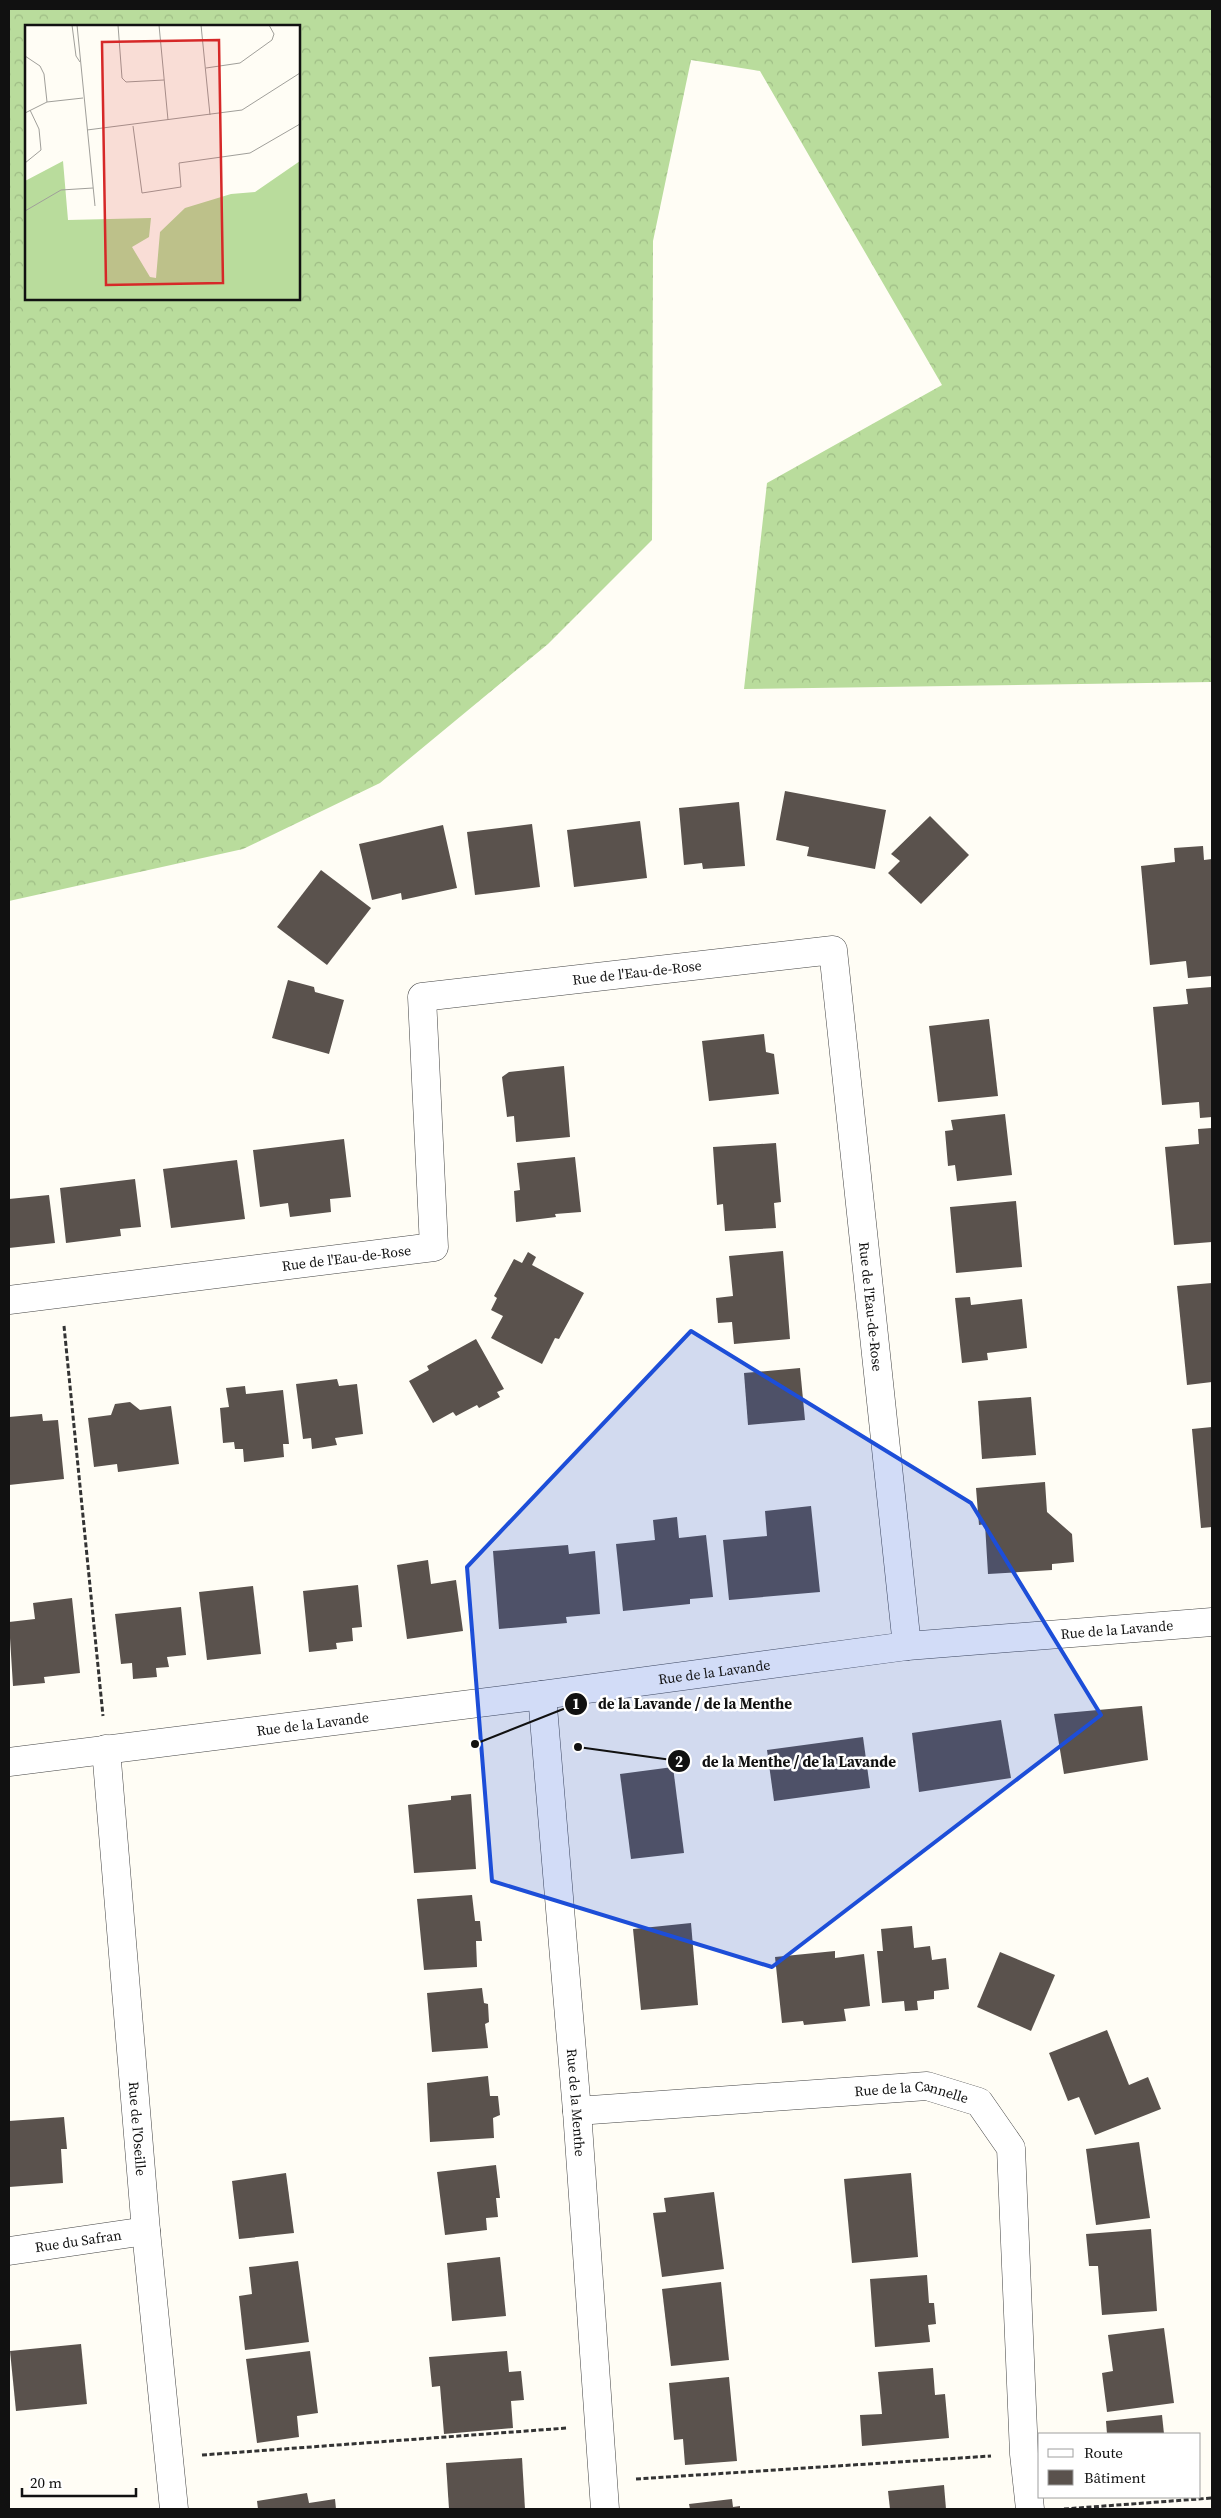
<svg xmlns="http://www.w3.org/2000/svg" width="1221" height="2518" font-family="'Source Serif 4',serif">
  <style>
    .forest { fill: url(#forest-crowns); fill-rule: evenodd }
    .building { fill: #5a524d }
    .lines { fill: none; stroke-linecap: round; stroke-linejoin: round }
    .minor-casing { stroke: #444; stroke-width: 29 }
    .path { stroke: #333; stroke-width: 3; stroke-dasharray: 5 2.5; stroke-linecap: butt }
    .minor { stroke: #fff; stroke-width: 28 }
    .marked { fill: #1d4ed8; fill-opacity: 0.2; stroke: #1d4ed8; stroke-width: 4; stroke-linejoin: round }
    .labels { text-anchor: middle; stroke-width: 5; stroke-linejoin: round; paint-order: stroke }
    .street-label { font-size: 14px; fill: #111; stroke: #fff }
    .inset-road { fill: none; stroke: #a09f9a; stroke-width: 1 }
    .view { fill: #d62828; fill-opacity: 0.15; stroke: #d62828; stroke-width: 2.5 }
    .inset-edge { fill: none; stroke: #111; stroke-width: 2.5 }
    .leader { fill: none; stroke: #111; stroke-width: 2 }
    .callout-dot { fill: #111; stroke: #fff; stroke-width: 2 }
    .mark-label { font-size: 15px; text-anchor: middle; font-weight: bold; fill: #fff }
    .callout-label { font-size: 15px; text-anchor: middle; font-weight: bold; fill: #111; stroke: #fff; stroke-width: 5; stroke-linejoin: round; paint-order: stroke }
  </style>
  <defs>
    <pattern id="forest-crowns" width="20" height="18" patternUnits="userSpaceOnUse" patternTransform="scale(1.25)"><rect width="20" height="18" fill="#b9dc9c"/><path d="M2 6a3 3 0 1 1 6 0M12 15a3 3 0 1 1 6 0" fill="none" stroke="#9ebc85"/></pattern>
  </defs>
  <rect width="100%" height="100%" fill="#fffdf5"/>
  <path class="forest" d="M9,9H1212V682L744,689L767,483L942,385L760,71L691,60L653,241L652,540L548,644L380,783L243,849L9,901ZM26,26H299V299H26Z"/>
  <g class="building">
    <path d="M785,791L886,810L875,869L807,856L809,847L776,840Z"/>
    <path d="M739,802L745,866L703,869L702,863L684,865L679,808Z"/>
    <path d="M930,816L969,855L921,904L888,873L900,861L891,854Z"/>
    <path d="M640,821L647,878L574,887L567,830Z"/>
    <path d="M532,824L540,887L475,895L467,832Z"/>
    <path d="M443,825L457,888L402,900L401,893L372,900L359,844Z"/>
    <path d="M1203,846L1204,860L1212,859V976L1188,978L1186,961L1150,965L1141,866L1175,862L1174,848Z"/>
    <path d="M321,870L371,908L327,965L277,927Z"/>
    <path d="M288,980L314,987L315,992L344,1000L329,1054L272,1038Z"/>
    <path d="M1212,987V1117L1200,1118L1199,1102L1162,1105L1153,1007L1188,1004L1186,989Z"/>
    <path d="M989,1019L998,1096L938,1102L929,1026Z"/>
    <path d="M764,1034L766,1052L774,1054L779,1094L709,1101L702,1041Z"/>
    <path d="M564,1066L570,1137L516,1142L514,1116L507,1117L502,1077L509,1072Z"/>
    <path d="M1005,1114L1012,1175L957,1181L955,1165L948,1166L945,1131L953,1130L951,1120Z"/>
    <path d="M1212,1128V1242L1174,1245L1165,1147L1199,1144L1198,1129Z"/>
    <path d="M344,1139L351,1197L330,1199L331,1212L290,1217L288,1203L260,1207L253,1150Z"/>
    <path d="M776,1143L781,1202L774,1203L776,1228L725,1231L723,1204L717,1205L713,1147Z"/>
    <path d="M575,1157L581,1212L555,1214L556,1217L516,1222L514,1191L520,1190L517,1163Z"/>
    <path d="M237,1160L245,1219L171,1228L163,1169Z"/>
    <path d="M135,1179L141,1227L120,1229L121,1236L66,1243L60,1188Z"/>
    <path d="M49,1195L55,1243L9,1248V1199Z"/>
    <path d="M1016,1201L1022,1267L956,1273L950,1207Z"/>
    <path d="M783,1251L790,1339L734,1344L732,1322L718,1323L716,1298L733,1296L729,1256Z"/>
    <path d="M528,1252L536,1257L532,1265L584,1293L559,1339L555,1338L542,1364L491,1338L503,1316L491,1310L497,1298L494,1296L514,1259L522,1263Z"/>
    <path d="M1212,1283V1382L1187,1385L1177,1286Z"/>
    <path d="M970,1297L971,1305L1022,1299L1027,1348L987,1353L988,1360L962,1363L955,1298Z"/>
    <path d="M476,1339L504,1389L497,1392L500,1397L479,1408L477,1405L456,1416L453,1412L433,1423L409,1381L429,1370L427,1366Z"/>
    <path d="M800,1368L805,1420L748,1425L744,1373Z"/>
    <path d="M337,1379L339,1386L357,1384L363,1434L335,1438L337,1445L312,1449L311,1438L303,1439L296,1384Z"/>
    <path d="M245,1386L246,1394L283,1390L289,1444H283L284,1457L244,1462L243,1449H235L234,1442L223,1443L220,1408L229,1407L226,1388Z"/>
    <path d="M1031,1397L1036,1455L982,1459L978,1401Z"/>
    <path d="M130,1402L140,1410L171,1406L179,1464L118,1472L117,1464L94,1467L88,1418L111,1415L115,1404Z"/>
    <path d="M42,1414L43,1421L58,1420L64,1479L9,1485V1417Z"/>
    <path d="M1212,1427V1527L1201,1528L1192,1429Z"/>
    <path d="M1045,1482L1047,1512L1072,1534L1074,1562L1052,1564V1570L988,1574L985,1524L979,1525L976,1488Z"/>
    <path d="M811,1506L820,1592L729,1600L723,1540L767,1536L765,1511Z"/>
    <path d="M677,1517L679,1538L706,1535L713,1597L690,1599V1604L623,1611L616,1544L655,1540L653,1520Z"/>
    <path d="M568,1545L569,1554L595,1551L600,1614L566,1617L567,1623L499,1629L493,1551Z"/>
    <path d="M428,1560L431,1584L456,1580L463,1631L407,1639L397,1565Z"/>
    <path d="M358,1585L362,1627L352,1628L353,1641L336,1643L337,1649L309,1652L303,1591Z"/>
    <path d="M253,1586L261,1654L207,1660L199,1592Z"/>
    <path d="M72,1598L80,1673L44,1677L45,1683L13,1686L9,1622L35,1619L33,1603Z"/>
    <path d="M181,1607L186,1655L167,1657L169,1667L156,1668L157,1677L133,1679L132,1663L121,1664L115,1614Z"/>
    <path d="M1142,1706L1148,1760L1064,1774L1054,1714Z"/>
    <path d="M1001,1720L1011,1778L919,1792L912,1733Z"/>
    <path d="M863,1737L870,1788L774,1801L767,1750Z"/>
    <path d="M673,1767L684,1853L631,1859L620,1774Z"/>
    <path d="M471,1794L476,1869L414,1873L408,1805L451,1800V1796Z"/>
    <path d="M472,1895L475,1921H480L482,1941H476L477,1967L424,1970L417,1899Z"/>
    <path d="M691,1923L698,2005L641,2010L633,1929Z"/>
    <path d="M912,1926L914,1948L930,1946L932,1960L946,1958L949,1989L934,1991V1999L917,2001L918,2010L905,2011L904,2001L882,2003L877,1951H883L881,1929Z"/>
    <path d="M835,1951V1958L864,1954L870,2006L844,2009L846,2021L804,2025L803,2021L782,2023L775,1957Z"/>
    <path d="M1000,1952L1055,1975L1031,2031L977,2007Z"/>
    <path d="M482,1988L484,2003L488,2004L489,2022L485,2024L488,2048L432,2052L427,1993Z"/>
    <path d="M1107,2030L1129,2085L1148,2077L1161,2109L1095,2135L1079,2097L1068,2101L1049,2053Z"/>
    <path d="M488,2076L490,2096H498L500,2115L493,2118L494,2138L430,2142L427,2083Z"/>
    <path d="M64,2117L67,2149H61L63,2183L9,2187V2121Z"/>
    <path d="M1139,2142L1150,2218L1096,2225L1086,2149Z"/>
    <path d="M496,2165L500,2198H496L498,2217L486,2218L487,2230L445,2235L437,2172Z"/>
    <path d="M286,2173L294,2233L239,2239L232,2181Z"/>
    <path d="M911,2173L918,2257L852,2263L844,2179Z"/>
    <path d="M714,2192L724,2269L662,2277L653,2213L666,2212L664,2198Z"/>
    <path d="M1151,2229L1157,2311L1102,2315L1098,2266H1089L1086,2234Z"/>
    <path d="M500,2257L506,2316L452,2321L447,2263Z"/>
    <path d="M298,2261L309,2342L245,2350L239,2296L252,2294L249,2267Z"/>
    <path d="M927,2275L929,2303H934L936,2324L928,2325L930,2342L875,2347L870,2279Z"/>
    <path d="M721,2282L729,2360L671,2366L662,2289Z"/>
    <path d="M1164,2328L1174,2403L1107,2412L1102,2373L1113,2371L1108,2335Z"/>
    <path d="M81,2344L87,2404L16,2411L10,2351Z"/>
    <path d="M310,2351L318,2413L297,2416L299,2437L257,2443L246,2359Z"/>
    <path d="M507,2351L509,2372L521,2371L524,2400L511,2401L513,2428L444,2434L440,2386L432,2387L429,2357Z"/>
    <path d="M933,2368L935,2395L945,2394L949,2438L862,2446L860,2415L882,2414L878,2372Z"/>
    <path d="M729,2377L737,2461L685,2465L683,2439L674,2440L669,2383Z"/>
    <path d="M1162,2415L1164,2434H1107L1106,2421Z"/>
    <path d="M522,2458L525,2509H449L446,2463Z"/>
    <path d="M944,2485L946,2509H890L888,2491Z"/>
    <path d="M307,2493L309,2503L335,2499L336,2509H258L257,2501Z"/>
    <path d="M732,2499L733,2507L740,2506V2509H690L689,2504Z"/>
  </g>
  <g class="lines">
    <g class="minor-casing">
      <g id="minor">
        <path id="s1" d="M9,1300L434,1247L422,997L833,950L907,1646"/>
        <path id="s2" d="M542,1695L577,2111L605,2509"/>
        <path id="s3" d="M106,1749L146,2231L174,2509"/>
        <path id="s4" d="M9,1762L542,1695L907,1646L1212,1622"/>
        <path id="s5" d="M577,2111L927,2086L979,2102L1011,2148L1024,2454L1030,2509"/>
        <path id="s6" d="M9,2251L146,2231"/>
      </g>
    </g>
    <g class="path">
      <path d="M64,1326L103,1716"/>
      <path d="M202,2455L567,2428"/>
      <path d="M636,2479L991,2456"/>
      <path d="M1064,2509L1212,2498"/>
    </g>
    <use href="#minor" class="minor"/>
  </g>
  <path class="marked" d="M691,1331L971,1503L1101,1715L772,1967L492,1881L467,1567Z"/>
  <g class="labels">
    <g class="street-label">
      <text dy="5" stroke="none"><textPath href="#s1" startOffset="895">Rue de l'Eau-de-Rose</textPath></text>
      <text dy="5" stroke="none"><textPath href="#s1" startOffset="340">Rue de l'Eau-de-Rose</textPath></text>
      <text dy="5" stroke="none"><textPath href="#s1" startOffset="1451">Rue de l'Eau-de-Rose</textPath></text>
      <text dy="5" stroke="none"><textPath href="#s4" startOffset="1116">Rue de la Lavande</textPath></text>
      <text dy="5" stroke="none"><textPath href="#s4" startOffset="711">Rue de la Lavande</textPath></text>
      <text dy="5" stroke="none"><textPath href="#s4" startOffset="306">Rue de la Lavande</textPath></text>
      <text dy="5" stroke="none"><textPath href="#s5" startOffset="336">Rue de la Cannelle</textPath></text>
      <text dy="5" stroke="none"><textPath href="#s2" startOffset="409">Rue de la Menthe</textPath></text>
      <text dy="5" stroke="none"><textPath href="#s3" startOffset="381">Rue de l'Oseille</textPath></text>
      <text dy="5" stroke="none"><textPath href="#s6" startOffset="70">Rue du Safran</textPath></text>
    </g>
  </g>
  <g transform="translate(25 25)">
    <rect width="275" height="275" fill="#fffdf5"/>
    <path d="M38,136L43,195L126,193L124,212L107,222L125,252L131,253L135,207L160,183L206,169L230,167L275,136V275H0V156Z" fill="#b9dc9c"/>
    <path class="inset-road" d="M47,0L51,31L55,37M52,0L70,181M93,0L97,53L101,57L139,55M134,0L143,95M176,0L185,90M0,31L15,41L19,49L22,77M181,43L215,38L247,15L249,9L244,0M0,88L22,77L58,73M108,101L117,168L156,162L154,138L225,128L275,99M62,105L217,85L275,48M0,138L16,125L14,104L5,85M0,186L36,165L68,163"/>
    <path class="view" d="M194,15L198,258L81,260L77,17Z"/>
    <rect width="275" height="275" class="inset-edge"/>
  </g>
  <path class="leader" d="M475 1744L576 1704M578 1747L679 1761"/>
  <g class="callout-dot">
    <circle cx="475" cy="1744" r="5"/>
    <circle cx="578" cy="1747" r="5"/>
    <circle cx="576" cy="1704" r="12"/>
    <circle cx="679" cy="1761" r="12"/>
  </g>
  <g class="mark-label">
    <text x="576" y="1709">1</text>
    <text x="679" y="1767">2</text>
  </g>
  <g class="callout-label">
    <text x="695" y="1709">de la Lavande / de la Menthe</text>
    <text x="799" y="1767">de la Menthe / de la Lavande</text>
  </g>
  <rect width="1221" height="2518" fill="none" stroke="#111111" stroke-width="20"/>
  <rect x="1038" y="2433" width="162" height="65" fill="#ffffff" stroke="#a0a0a0"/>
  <rect x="1048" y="2449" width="25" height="8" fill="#ffffff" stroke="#a0a0a0"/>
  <text x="1084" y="2458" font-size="15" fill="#111111">Route</text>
  <rect x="1048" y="2470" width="25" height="15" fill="#5a524d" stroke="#a0a0a0"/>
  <text x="1084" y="2483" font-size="15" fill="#111111">Bâtiment</text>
  <path d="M22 2488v8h114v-8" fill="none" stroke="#111111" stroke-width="2.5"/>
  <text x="30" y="2488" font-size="15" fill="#111111" stroke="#ffffff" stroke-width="4" paint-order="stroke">20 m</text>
</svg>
